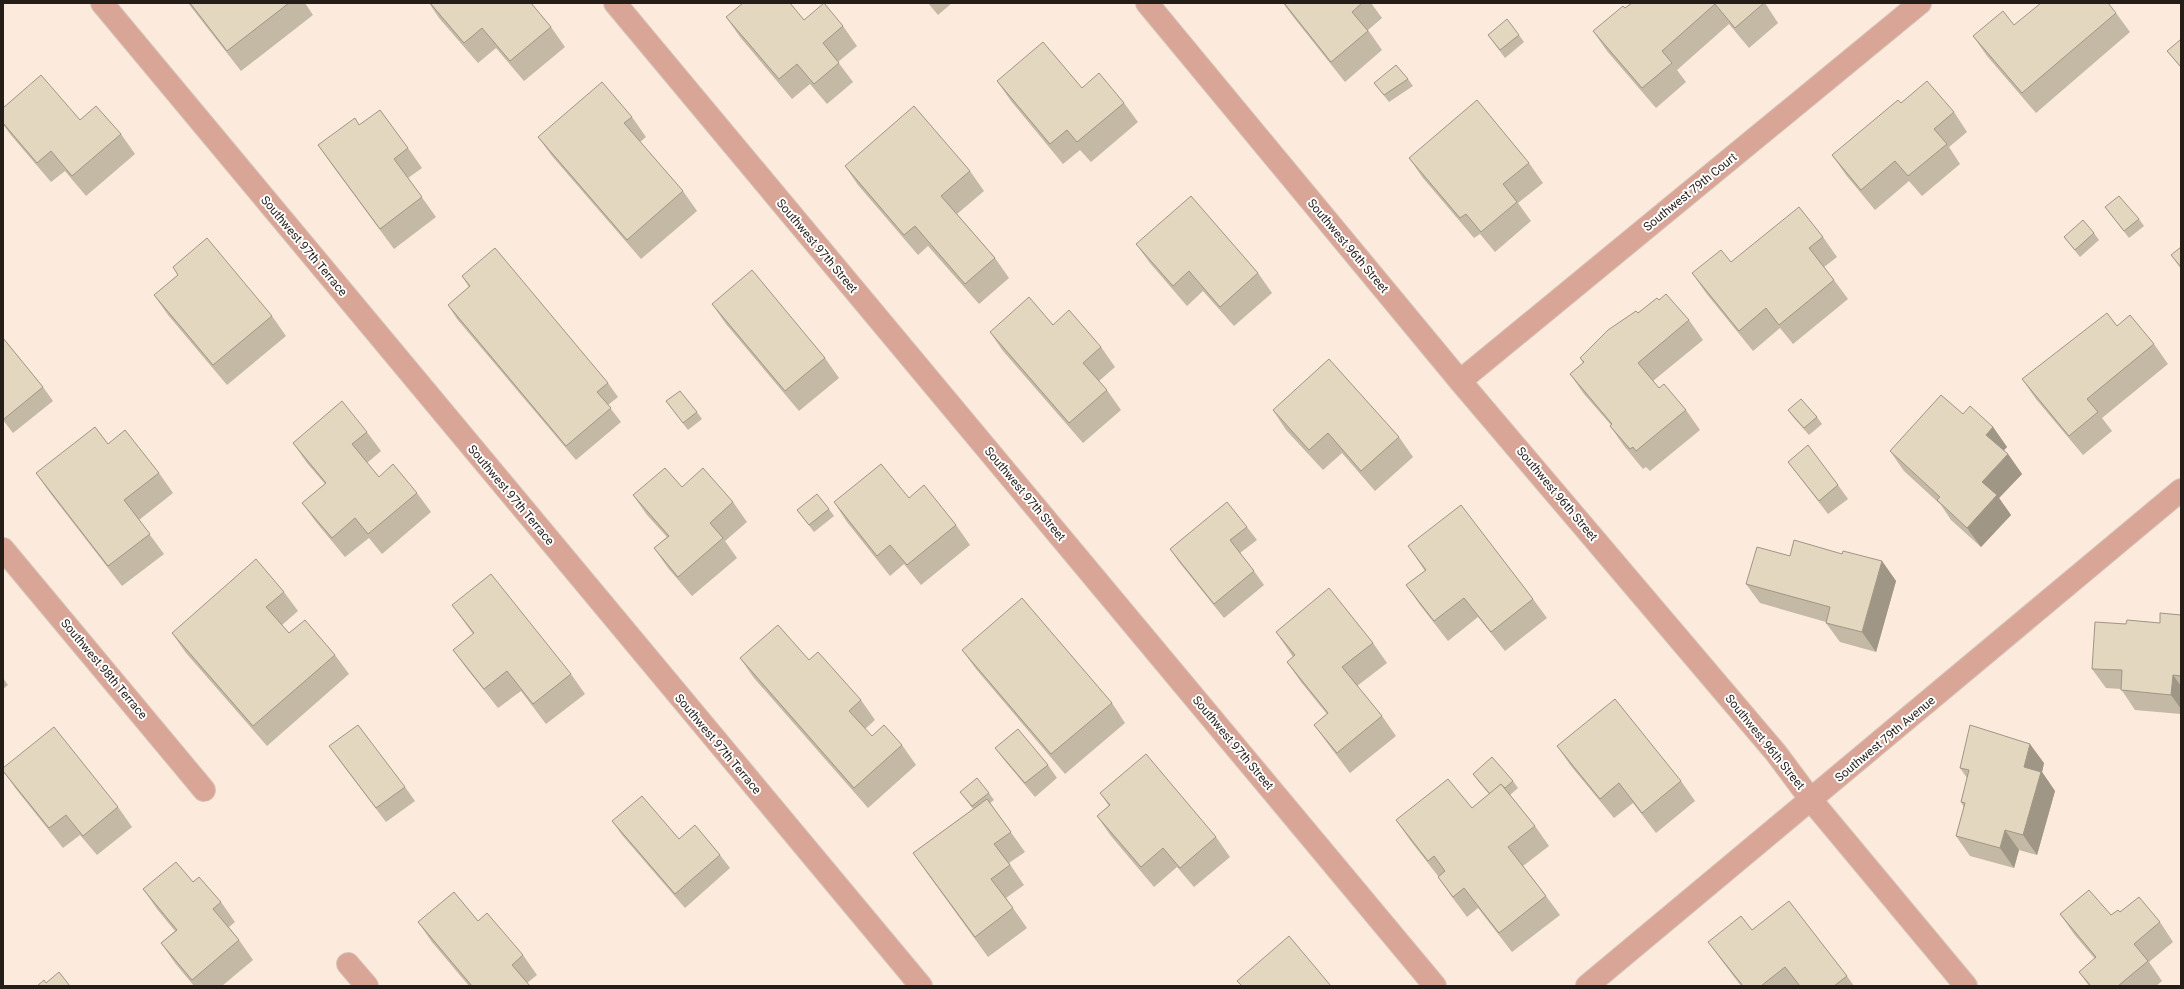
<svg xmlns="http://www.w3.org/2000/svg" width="2184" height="989" font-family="Roboto,sans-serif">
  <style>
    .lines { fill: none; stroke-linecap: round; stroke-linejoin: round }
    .minor-casing { stroke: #d5c5b9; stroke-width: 24 }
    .tertiary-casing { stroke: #d5c5b9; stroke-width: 24 }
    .minor { stroke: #d8a597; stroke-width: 22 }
    .tertiary { stroke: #d8a597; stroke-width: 22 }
    .wall { fill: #c3b9a5 }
    .shaded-wall { fill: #9f9686 }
    .building { fill: #e3d7c0; stroke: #9f9686 }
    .labels { text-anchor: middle; stroke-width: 4; stroke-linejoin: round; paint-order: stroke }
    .street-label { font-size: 12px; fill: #251d17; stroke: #fff }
  </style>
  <rect width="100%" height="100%" fill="#fceadc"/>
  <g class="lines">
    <g class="minor-casing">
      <g id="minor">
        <path d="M102,3L921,986"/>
        <path d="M615,3L1435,986"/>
        <path d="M1460,381L1920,3"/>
        <path d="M3,549L204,790"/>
        <path d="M1811,800L1966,986"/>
        <path d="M348,964L367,986"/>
      </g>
    </g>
    <g class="tertiary-casing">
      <g id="tertiary">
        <path d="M1147,3L1460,381L1776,753L1811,800"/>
        <path d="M1587,986L2181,490"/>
      </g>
    </g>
    <use href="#minor" class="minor"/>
    <use href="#tertiary" class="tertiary"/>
  </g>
  <g class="wall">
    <path d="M188,3H305L313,15L241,71Z"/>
    <path d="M429,3H531L551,27L565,47L524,81L496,48L478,63L439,18Z"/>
    <path d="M928,3H952L938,15Z"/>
    <path d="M1283,3H1371L1382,18L1368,30L1382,50L1345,82L1291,14Z"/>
    <path d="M1632,3H1765L1778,23L1749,48L1729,24L1677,70L1686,82L1656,108L1607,51L1593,31L1625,8Z"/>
    <path d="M2116,13L2130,32L2036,113L1987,56L1973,36L2014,25Z"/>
    <path d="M726,17L804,20L843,26L857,46L838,62L853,82L827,104L810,84L792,99L740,37Z"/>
    <path d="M1488,35H1519L1524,42L1505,58Z"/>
    <path d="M2181,41V68L2167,51Z"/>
    <path d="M1408,79L1413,86L1389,102L1374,83Z"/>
    <path d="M997,81L1082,88L1124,103L1138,122L1091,162L1080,150L1063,164L1011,101Z"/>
    <path d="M1901,103L1954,112L1967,132L1949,147L1960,164L1922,196L1909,181L1875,210L1846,175L1832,155Z"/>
    <path d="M3,108L80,120L121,134L135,154L86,196L65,171L51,182L10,134L3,124Z"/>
    <path d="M632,117L646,137L640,142L683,191L697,211L641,259L552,156L538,137Z"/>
    <path d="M359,125L408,148L422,168L408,178L436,217L394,249L332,165L318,145Z"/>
    <path d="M1409,158L1529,163L1543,183L1518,203L1531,221L1495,252L1480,234L1474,238L1423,178Z"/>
    <path d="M845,166L970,171L984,191L957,214L995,258L1009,278L979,304L928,246L918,255L858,185Z"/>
    <path d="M2105,207L2139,219L2144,226L2129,238Z"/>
    <path d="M2094,233L2099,240L2080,257L2064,237Z"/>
    <path d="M1823,237L1837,257L1824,267L1834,280L1848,299L1793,344L1780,328L1753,351L1706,293L1692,273L1731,262Z"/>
    <path d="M1136,244L1258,273L1272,293L1234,326L1203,291L1187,306L1150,263Z"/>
    <path d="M2181,247V269L2171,255Z"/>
    <path d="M173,267L272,316L286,336L227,385L168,315L154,295L178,275Z"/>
    <path d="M462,276L608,383L618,397L608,405L621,422L576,460L457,319L448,305L469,287Z"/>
    <path d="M1659,300L1689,320L1703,340L1653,381L1659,388L1686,410L1700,430L1650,471L1646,467L1643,469L1624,446L1610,426L1611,425L1584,394L1570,374L1583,363L1580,358L1638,313Z"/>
    <path d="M712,304L825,358L839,378L799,411L726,324Z"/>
    <path d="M1053,325L1101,347L1115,367L1099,381L1107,390L1121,410L1083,443L1003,351L990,332Z"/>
    <path d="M2117,326L2154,344L2168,364L2102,418L2112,431L2083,455L2036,399L2022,379Z"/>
    <path d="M3,338L43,387L53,401L13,433L3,420Z"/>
    <path d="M666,401L697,412L702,419L688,430Z"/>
    <path d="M1273,410L1399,437L1413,457L1375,491L1342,453L1323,470L1286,430Z"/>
    <path d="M1788,410L1817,417L1822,424L1809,435L1793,417Z"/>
    <path d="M1963,414L1993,427L2007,447L2003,450L2008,454L2022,474L1999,498L2011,515L1981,547L1951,520L1941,505L1904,471L1890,451Z"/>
    <path d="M367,432L381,451L367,463L379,477L417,493L431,512L382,554L369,538L345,557L316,522L302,503L325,484L307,463L293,443Z"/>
    <path d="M108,444L159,473L173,493L139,520L164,554L122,586L50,493L36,473Z"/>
    <path d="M1788,462L1838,485L1848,499L1828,514Z"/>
    <path d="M682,487L733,502L747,522L725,541L737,558L692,596L668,568L654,548L667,537L647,515L633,495Z"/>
    <path d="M909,498L956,525L970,545L921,585L904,564L890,576L847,522L834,502Z"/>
    <path d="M829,509L834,516L814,532L797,510Z"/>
    <path d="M1247,527L1257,540L1240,553L1254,571L1264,585L1224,618L1179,562L1170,549Z"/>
    <path d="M1408,546L1533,599L1547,618L1505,651L1478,617L1448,641L1420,605L1406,585L1425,571Z"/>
    <path d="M1842,554L1882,561L1896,581L1876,652L1840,642L1826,623V622L1760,603L1746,584L1790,556Z"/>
    <path d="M284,592L298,611L282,625L289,633L335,655L349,674L267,746L186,653L172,633Z"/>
    <path d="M452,605L571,674L585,694L546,724L521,691L498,708L467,669L453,650L473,634Z"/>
    <path d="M2181,615V714L2135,710L2121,689L2106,688L2092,669L2126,624L2160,623Z"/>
    <path d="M1276,632L1373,643L1387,663L1357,686L1382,716L1396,736L1350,773L1328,744L1314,725L1327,714L1301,682L1287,662L1293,657Z"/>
    <path d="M962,650L1112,703L1125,723L1065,774L976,669Z"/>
    <path d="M740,658L809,660L861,700L875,720L865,729L872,736L902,745L916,765L868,808L754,678Z"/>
    <path d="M3,678L8,685L3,689Z"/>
    <path d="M329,746L405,787L415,801L386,822L339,760Z"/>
    <path d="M1557,746L1681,781L1695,801L1656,833L1633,803L1614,818L1571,766Z"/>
    <path d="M995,748L1048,765L1057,778L1035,797L1005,761Z"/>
    <path d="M2044,763L2042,772L2055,791L2037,855L2019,850L2014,868L1970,856L1956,836L1964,807L1961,802L1967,778L1960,768Z"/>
    <path d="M3,771L118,807L132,827L97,855L80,835L63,848L16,789Z"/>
    <path d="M1473,774L1513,781L1518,788L1510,795L1535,826L1549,846L1523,866L1546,896L1560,915L1512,952L1478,908L1467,917L1452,897L1438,877V876L1410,840L1396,820L1472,808L1489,794L1478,781Z"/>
    <path d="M960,792L989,793L994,800L990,803L1025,852L1009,863L1024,885L1006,898L1027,928L988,957L927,873L913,853L973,809Z"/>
    <path d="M1100,793L1216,837L1230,857L1194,887L1177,867L1154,887L1111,836L1097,816L1109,806Z"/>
    <path d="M612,821L679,839L720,855L730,868L685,908L622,835Z"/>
    <path d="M193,882L221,902L235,922L229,927L239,940L253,960L222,986H194L175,963L161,943L175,931L157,909L143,889Z"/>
    <path d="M2120,912L2160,922L2173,942L2149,962L2162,981L2156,986H2089L2079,972L2095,959L2074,934L2060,914L2111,915Z"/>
    <path d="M478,921L523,955L537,975L527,983L530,986H469L432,942L418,922Z"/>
    <path d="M1752,930L1847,976L1854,986H1741L1722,961L1708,942Z"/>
  </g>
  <g class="shaded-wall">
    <path d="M1993,427L2007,447L2000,455L1986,435Z"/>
    <path d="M2008,454L2022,474L1999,498L2011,515L1981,547L1967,528L1982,482Z"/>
    <path d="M1882,561L1896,581L1876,652L1862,632Z"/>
    <path d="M2173,675L2181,686V709L2171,695Z"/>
    <path d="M2030,744L2044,763L2042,772L2055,791L2037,855L2023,835L2024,767Z"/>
    <path d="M2005,830L2019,850L2014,868L2000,848Z"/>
  </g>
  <g class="building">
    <path d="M190,3H289L227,51Z"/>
    <path d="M430,3H531L551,27L510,61L482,28L464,43Z"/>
    <path d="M743,3H790L804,20L824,3L843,26L823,43L839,63L814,84L797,64L779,79L726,17Z"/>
    <path d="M1284,3H1362L1352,12L1368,31L1331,62Z"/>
    <path d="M1632,3H1764L1735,28L1715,4L1662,51L1672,63L1642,88L1593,31L1623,6L1625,8Z"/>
    <path d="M2041,3H2108L2116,13L2022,93L1973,36L2003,11L2014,25Z"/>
    <path d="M1507,19L1519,35L1500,50L1488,35Z"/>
    <path d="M2180,40L2181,41V67L2167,51Z"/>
    <path d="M1043,42L1082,88L1099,73L1124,103L1077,142L1067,130L1050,144L997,81Z"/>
    <path d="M1396,65L1408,79L1384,95L1374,83Z"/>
    <path d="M41,75L80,120L96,106L121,134L72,176L51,151L37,163L3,123V108Z"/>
    <path d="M1927,81L1954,112L1934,129L1947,144L1908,176L1895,161L1861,190L1832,155L1898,100L1901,103Z"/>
    <path d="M602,82L632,117L624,123L683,191L627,240L538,137Z"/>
    <path d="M1477,100L1529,163L1503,184L1517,202L1481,232L1466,214L1460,218L1409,158Z"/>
    <path d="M914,106L970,171L941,196L995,258L965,284L915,226L904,235L845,166Z"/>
    <path d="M380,110L408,148L394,159L422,197L380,229L318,145L355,118L359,125Z"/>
    <path d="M1191,196L1258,273L1220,307L1189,271L1173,286L1136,244Z"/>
    <path d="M2119,196L2139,219L2124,231L2105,207Z"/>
    <path d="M1799,207L1823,237L1809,248L1834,280L1779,325L1766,308L1739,331L1692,273L1721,250L1731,262Z"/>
    <path d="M2083,220L2094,233L2075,250L2064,237Z"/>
    <path d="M207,238L272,316L213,365L154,295L178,275L173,267Z"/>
    <path d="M2181,247V267L2171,255Z"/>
    <path d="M495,248L608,383L597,392L611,408L566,446L448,305L470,286L462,276Z"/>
    <path d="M752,270L825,358L785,391L712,304Z"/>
    <path d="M1666,294L1689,320L1638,363L1659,388L1664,384L1686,410L1636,451L1633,447L1630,449L1610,426L1612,424L1570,374L1584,362L1580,358L1608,330L1636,311L1638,313L1657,298L1659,300Z"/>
    <path d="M1029,297L1053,325L1069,310L1101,347L1083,363L1107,390L1069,423L990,332Z"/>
    <path d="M2107,313L2117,326L2130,315L2154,344L2087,399L2098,412L2069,436L2022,379Z"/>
    <path d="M3,338L43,387L4,419L3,418Z"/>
    <path d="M1329,359L1399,437L1361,471L1328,433L1309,450L1273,410Z"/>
    <path d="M680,391L697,412L683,423L666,401Z"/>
    <path d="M1941,395L1963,414L1970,406L1993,427L1986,435L2008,454L1982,482L1997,495L1967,528L1937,500L1940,497L1890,451Z"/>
    <path d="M1801,399L1817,417L1804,428L1788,410Z"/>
    <path d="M342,401L367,432L352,444L379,477L393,464L417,493L368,534L355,518L332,538L302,503L326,483L293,443Z"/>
    <path d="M95,427L108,444L125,430L159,473L124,500L150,534L108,566L36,473Z"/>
    <path d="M1808,445L1838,485L1819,501L1788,462Z"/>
    <path d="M881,464L909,498L924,485L956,525L907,565L890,545L877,556L834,502Z"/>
    <path d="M665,468L682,487L703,468L733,502L710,523L723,538L678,577L654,548L669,536L633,495Z"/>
    <path d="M817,494L829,509L809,525L797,510Z"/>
    <path d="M1227,502L1247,527L1230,540L1254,571L1214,604L1170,549Z"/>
    <path d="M1461,505L1533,599L1491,632L1464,598L1434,621L1406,585L1426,570L1408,546Z"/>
    <path d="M1794,540L1842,554L1843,551L1882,561L1862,632L1826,623L1830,607L1746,584L1757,547L1790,556Z"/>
    <path d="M256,559L284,592L266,607L289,633L305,620L335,655L253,726L172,633Z"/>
    <path d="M491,574L571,674L533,704L507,671L484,689L453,650L474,633L452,605Z"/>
    <path d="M1329,588L1373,643L1342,667L1382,716L1337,753L1314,725L1328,713L1287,662L1295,655L1276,632Z"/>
    <path d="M1022,598L1112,703L1051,754L962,650Z"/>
    <path d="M2160,613L2181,615V676L2173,675L2171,695L2121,690L2122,670L2092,669L2095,622L2126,624L2127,620L2160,623Z"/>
    <path d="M778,625L809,660L818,652L861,700L849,711L872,736L884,725L902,745L854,788L740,658Z"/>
    <path d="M1615,699L1681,781L1642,813L1619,783L1600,799L1557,746Z"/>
    <path d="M358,725L405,787L376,808L329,746Z"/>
    <path d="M1970,725L2030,744L2024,767L2041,772L2023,835L2005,830L2000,848L1956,836L1965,803L1961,802L1969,770L1960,768Z"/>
    <path d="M54,727L118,807L83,836L66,815L49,828L3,771V768Z"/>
    <path d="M1018,729L1048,765L1025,783L995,748Z"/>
    <path d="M1146,754L1216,837L1180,868L1163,848L1141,867L1097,816L1110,805L1100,793Z"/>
    <path d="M1492,757L1513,781L1505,788L1501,784L1490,794L1473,774Z"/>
    <path d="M977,778L989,793L972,806L960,792Z"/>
    <path d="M1448,779L1472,808L1501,784L1535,826L1508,847L1546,896L1499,933L1464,888L1453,897L1438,877L1445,871L1434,856L1428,861L1396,820Z"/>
    <path d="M642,796L679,839L695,825L720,855L675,894L612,821Z"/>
    <path d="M987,799L1011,832L994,844L1010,865L991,879L1013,908L975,937L913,853Z"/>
    <path d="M176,862L193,882L199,877L221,902L213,909L239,940L192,980L161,943L177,930L143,889Z"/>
    <path d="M2089,890L2111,915L2118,910L2120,912L2139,897L2160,922L2134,944L2148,961L2118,986H2091L2079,972L2096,957L2060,914Z"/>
    <path d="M454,892L478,921L487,913L523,955L512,965L530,986H472L418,922Z"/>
    <path d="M1789,901L1847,976L1834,986H1800L1785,967L1761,986H1743L1708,942L1741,916L1752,930Z"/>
    <path d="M1289,936L1331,986H1242L1237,981Z"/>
    <path d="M59,972L70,986H37L44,980L46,983Z"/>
  </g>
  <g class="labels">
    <g class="street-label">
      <text transform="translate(1690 192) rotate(-39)" y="4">Southwest 79th Court</text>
      <text transform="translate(304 246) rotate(50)" y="4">Southwest 97th Terrace</text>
      <text transform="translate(817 246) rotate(50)" y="4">Southwest 97th Street</text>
      <text transform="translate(1348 246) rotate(50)" y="4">Southwest 96th Street</text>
      <text transform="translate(1025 494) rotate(50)" y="4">Southwest 97th Street</text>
      <text transform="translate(1557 494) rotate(50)" y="4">Southwest 96th Street</text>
      <text transform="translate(511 495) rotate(50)" y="4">Southwest 97th Terrace</text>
      <text transform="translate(104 669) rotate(50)" y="4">Southwest 98th Terrace</text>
      <text transform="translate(1885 739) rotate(-40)" y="4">Southwest 79th Avenue</text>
      <text transform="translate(1765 742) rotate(51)" y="4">Southwest 96th Street</text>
      <text transform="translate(1233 743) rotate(50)" y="4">Southwest 97th Street</text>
      <text transform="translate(718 744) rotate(50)" y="4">Southwest 97th Terrace</text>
    </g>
  </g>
  <rect width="2184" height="989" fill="none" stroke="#251d17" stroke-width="8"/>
</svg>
